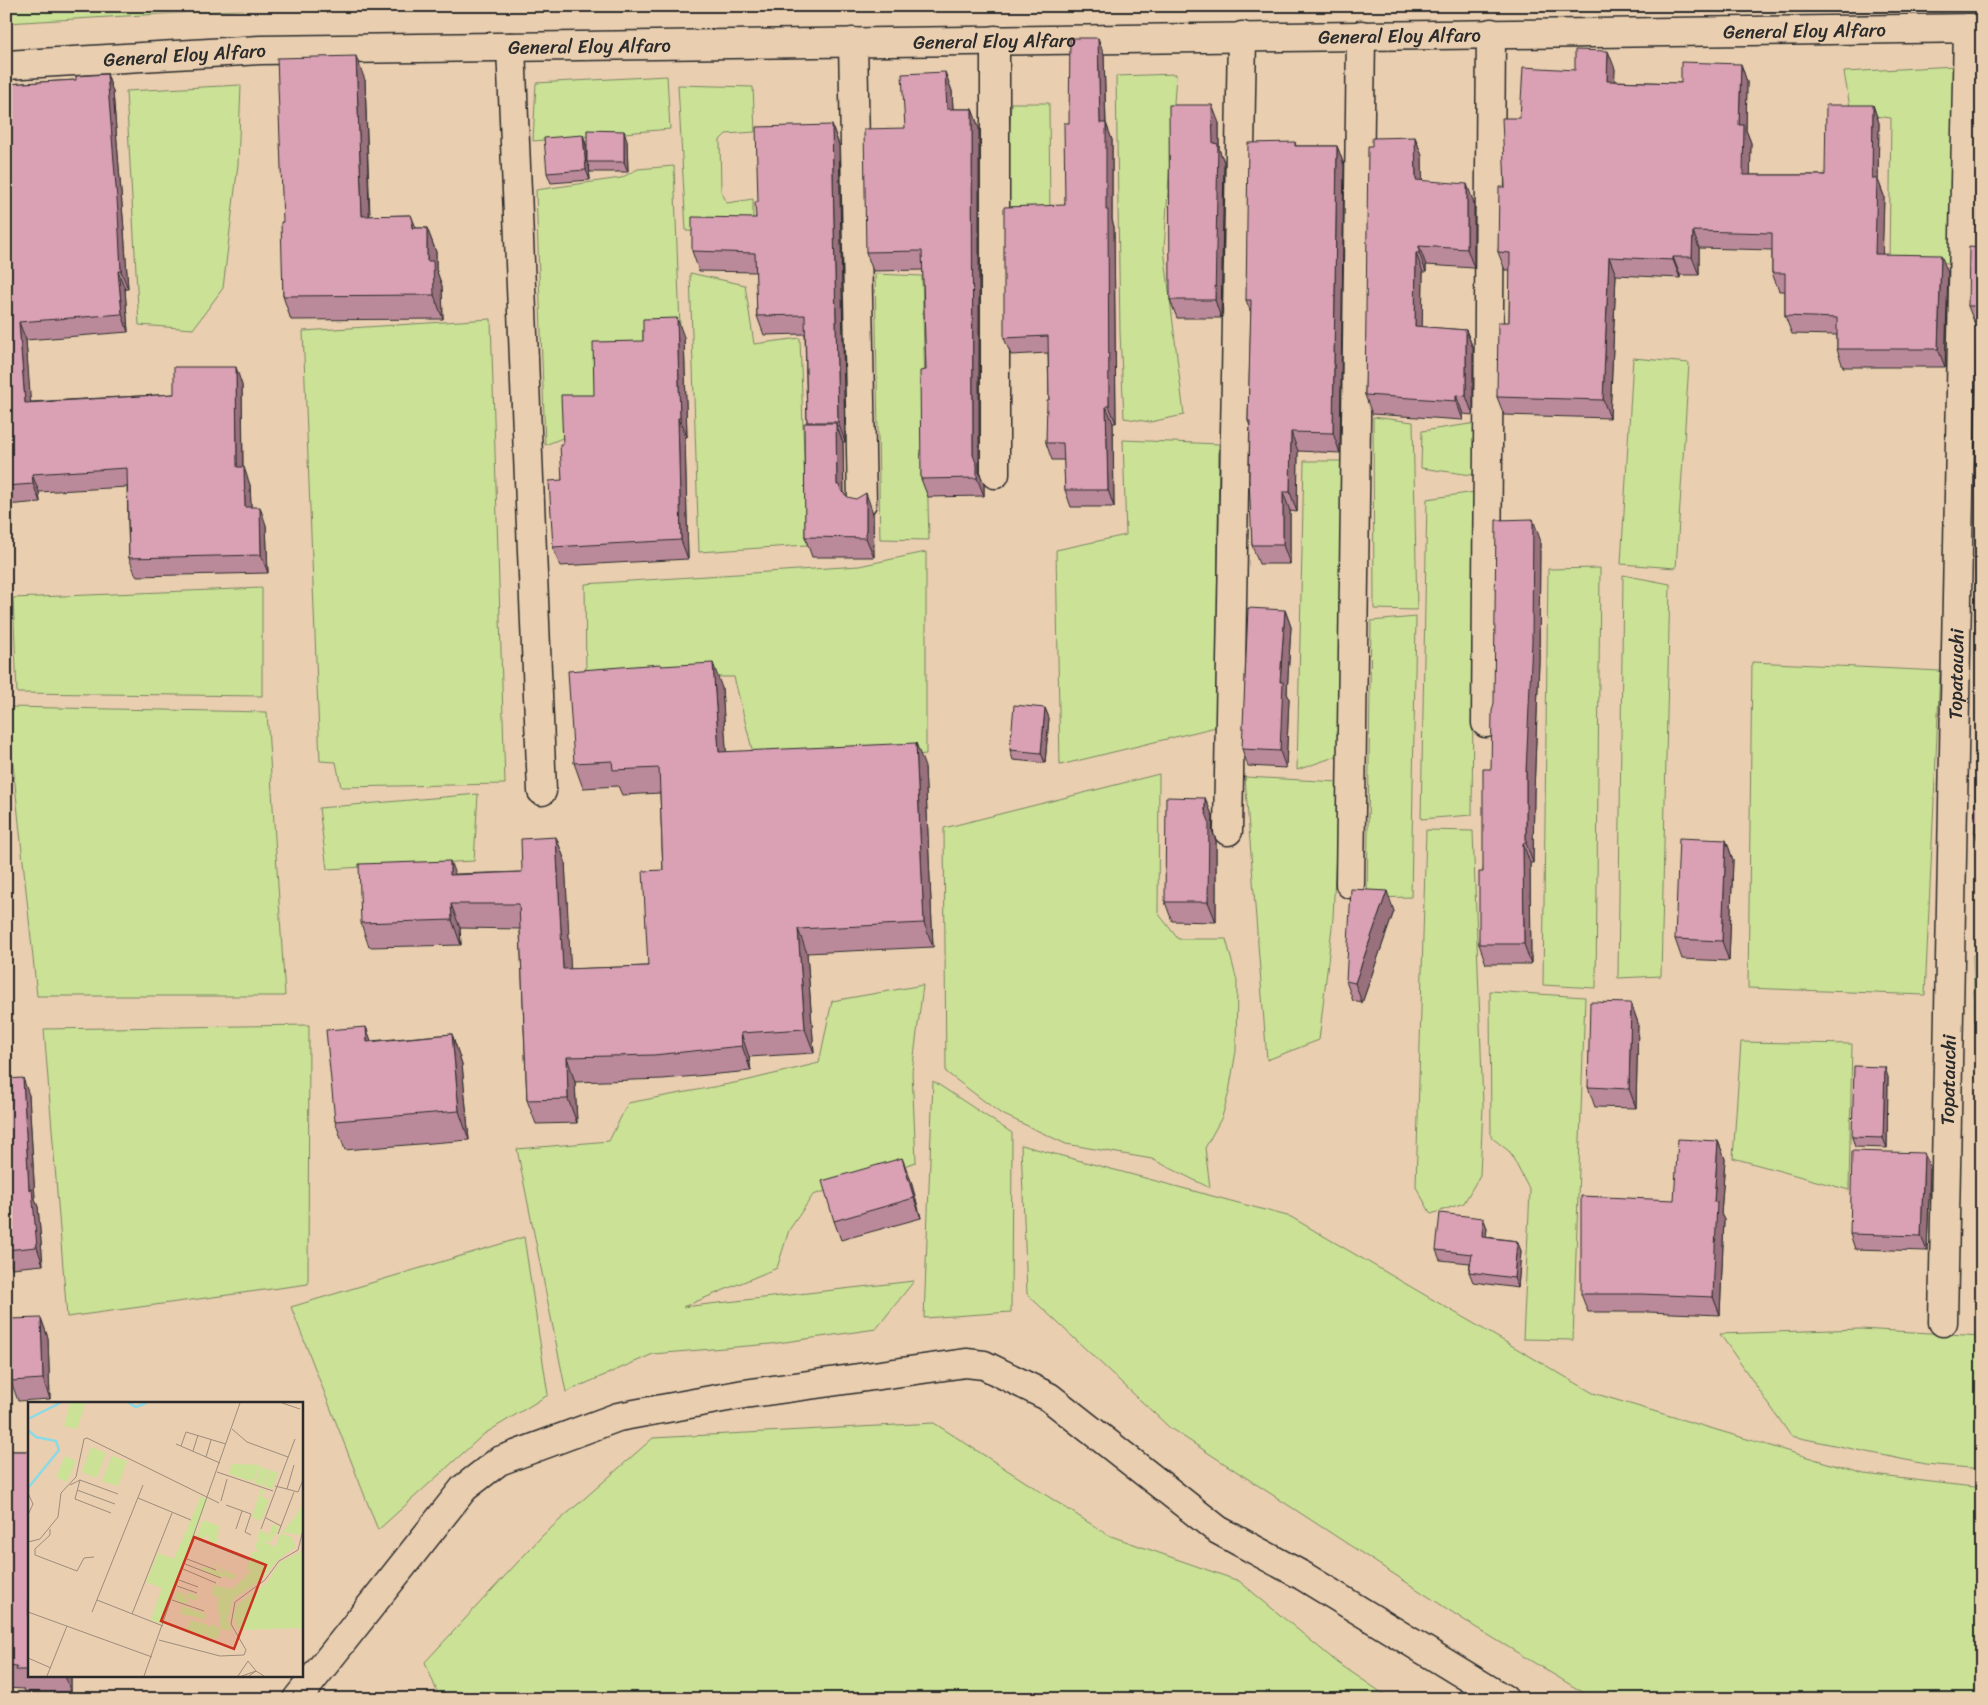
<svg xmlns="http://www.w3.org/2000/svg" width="1988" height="1705" font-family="Sriracha,sans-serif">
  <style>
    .green { fill: #cae196; stroke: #7a8660 }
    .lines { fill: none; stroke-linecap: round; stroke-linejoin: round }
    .minor-casing { stroke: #2b2b2b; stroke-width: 31 }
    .minor { stroke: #e9ceb0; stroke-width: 28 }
    .wall { fill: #bb8a9a; stroke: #2b2b2b }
    .shaded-wall { fill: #98717d; stroke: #2b2b2b }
    .building { fill: #d9a1b3; stroke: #2b2b2b }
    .labels { text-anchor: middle; stroke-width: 4; stroke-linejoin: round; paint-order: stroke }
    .street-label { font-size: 19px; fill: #2b2b2b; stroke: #e9ceb0 }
    .inset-river { fill: none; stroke: #8adae7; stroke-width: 2.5 }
    .inset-road { fill: none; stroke: #9d8d7b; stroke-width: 1 }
    .view { fill: #c8321e; fill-opacity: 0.15; stroke: #c8321e; stroke-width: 2.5 }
    .inset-edge { fill: none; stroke: #2b2b2b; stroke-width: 2.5 }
  </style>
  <rect width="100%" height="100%" fill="#e9ceb0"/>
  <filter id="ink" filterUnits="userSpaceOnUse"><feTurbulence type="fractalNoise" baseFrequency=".02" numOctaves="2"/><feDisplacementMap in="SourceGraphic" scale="10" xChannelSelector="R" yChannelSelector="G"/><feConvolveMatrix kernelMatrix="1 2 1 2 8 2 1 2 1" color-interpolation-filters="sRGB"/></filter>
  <g filter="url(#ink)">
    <g class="green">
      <path d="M6,6H298L6,23Z"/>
      <path d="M1955,66L1949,263L1889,260L1891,118L1851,113L1844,72Z"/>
      <path d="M1176,74L1164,249L1184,415L1150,422L1124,418L1120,332L1116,76Z"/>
      <path d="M667,76L670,129L533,141L536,83Z"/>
      <path d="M241,85L238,164L223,288L193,329L139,325L126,91Z"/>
      <path d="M678,85L753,87L755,132L726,134L720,140L721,191L727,203L753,199V232L686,231Z"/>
      <path d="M1011,103H1049L1050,218L1005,219Z"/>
      <path d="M674,166L680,328L643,330V351L598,403L565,437L545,445L536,190L621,178L638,169Z"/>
      <path d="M690,273L745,285L754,344L800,338L807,545L699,552Z"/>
      <path d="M875,274L922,276L929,540L880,539Z"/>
      <path d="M491,319L505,784L341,787L336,762L320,761L303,331Z"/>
      <path d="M1633,358L1689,363L1676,568L1621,564Z"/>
      <path d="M1373,417L1413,422L1417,610L1374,609Z"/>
      <path d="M1477,423L1479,476L1421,468L1422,431Z"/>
      <path d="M1123,440L1219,444L1216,727L1060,765L1056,550L1126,535Z"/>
      <path d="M1304,461H1345L1343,754L1297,770Z"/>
      <path d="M1475,492L1472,815L1421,819L1427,499Z"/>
      <path d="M926,552V754L758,773L734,677L586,676L585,584L859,566Z"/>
      <path d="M1600,568L1596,988L1543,985L1548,569Z"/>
      <path d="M1623,575L1670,584L1661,976L1618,978Z"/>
      <path d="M262,588V696L17,693L13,598Z"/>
      <path d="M1416,617L1411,897L1367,898L1371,621Z"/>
      <path d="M1752,662L1940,671L1925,995L1748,988Z"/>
      <path d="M7,707L267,712L285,996H37Z"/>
      <path d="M1159,774L1158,913L1178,939H1226L1237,981L1236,1051L1229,1092L1222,1117L1205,1148L1210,1188L1152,1159L1066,1144L1000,1113L946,1072L944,828Z"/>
      <path d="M1245,777L1339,782L1333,918L1319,1040L1267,1060Z"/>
      <path d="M478,794L474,861L327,869L319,808Z"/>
      <path d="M1426,830L1473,831L1483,1106L1480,1175L1464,1203L1431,1214L1416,1187Z"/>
      <path d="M1982,953V1022H1975L1973,955Z"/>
      <path d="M923,985L912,1072L916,1162L813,1195L789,1230L777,1268L683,1307L914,1281L876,1329L771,1344L653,1354L566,1392L517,1149L609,1141L628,1103L745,1081L819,1063L832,1001Z"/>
      <path d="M1490,991L1585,997L1573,1340L1523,1339L1530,1191L1510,1152L1491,1137Z"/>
      <path d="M309,1025L308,1284L67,1317L44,1029Z"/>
      <path d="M1741,1042L1852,1044L1849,1190L1733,1158Z"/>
      <path d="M933,1081L1012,1133L1011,1312L924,1318Z"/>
      <path d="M1021,1145L1291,1217L1593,1393L1864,1474L1982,1488V1699H1594L1475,1627L1170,1428L1027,1294Z"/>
      <path d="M524,1237L548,1395L484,1434L378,1530L291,1307Z"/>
      <path d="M1860,1329L1982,1336V1469L1925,1464L1791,1436L1720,1334Z"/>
      <path d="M934,1423L1108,1535L1239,1581L1338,1663L1391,1699H440L425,1662L543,1535L653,1438Z"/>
    </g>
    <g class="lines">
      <g class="minor-casing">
        <g id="minor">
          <path d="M853,42L862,503"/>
          <path d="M511,47L542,791"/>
          <path id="s1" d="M6,65L260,50L1982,28"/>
          <path d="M995,474V40"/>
          <path d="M1486,723L1491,33"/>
          <path d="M1228,831L1242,36"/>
          <path d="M1350,884L1361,35"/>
          <path id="s2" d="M1943,1322L1968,28"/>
          <path d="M297,1699L464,1488L499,1461L618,1417L744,1394L966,1363L984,1365L1049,1397L1218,1530L1303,1576L1504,1699"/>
        </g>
      </g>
      <use href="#minor" class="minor"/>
    </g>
    <g class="wall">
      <path d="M1098,38L1104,55L1106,123L1112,140V220L1114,227L1116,423H1113L1114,507H1071L1065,490L1064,460H1052L1046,443L1049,400L1048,353L1011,355L1004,338L1065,205L1069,123Z"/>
      <path d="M1741,64L1747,82L1746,130L1751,143L1750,175H1825L1873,105L1879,123L1878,180L1884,196L1882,254L1948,273L1945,367H1843L1837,349V335L1792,334L1785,316V291H1779L1772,273V250L1699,248V275H1680V278L1616,275L1610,418L1504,415L1497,397L1509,322L1510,270H1505L1498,252L1505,187L1520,118L1575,70L1615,69L1614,81L1681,83Z"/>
      <path d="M945,72L952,91L953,109H972L979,128V472L984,484V496L928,497L921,479L926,370L923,270L873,271L866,252L905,128Z"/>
      <path d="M107,74L113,92L124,230L128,289H125L128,332L26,340L30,402L174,394L242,385L243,467L250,485L251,507L266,525L268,573L136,576L129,558L127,487L39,492L40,502L6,505V84L76,80Z"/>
      <path d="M365,80L370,216L411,215L416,228H427L436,252V269L442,286L443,319L291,320L283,296V222Z"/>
      <path d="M1219,123V149L1224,162L1221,318H1177L1170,300Z"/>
      <path d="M832,125L839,145L845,442H843L844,494L848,497L873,513L874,557H812L805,537L807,423L805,334L764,335L757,316L756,272L699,271L692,251L756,218L758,202Z"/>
      <path d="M583,135L586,145L627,141L628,172H590L589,167L590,180L551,183L547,173Z"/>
      <path d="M1415,137L1422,156V181L1474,203V268L1426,265V272H1423L1422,327L1466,330L1473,348V415L1463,414V420L1372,414L1365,395L1372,146Z"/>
      <path d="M1295,142L1296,146H1337L1344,165L1340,453L1298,451L1297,512L1290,511V564H1259L1252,545L1250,426L1248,421L1251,313L1246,300Z"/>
      <path d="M1982,248V332H1978L1968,306Z"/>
      <path d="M684,337L687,437H685L688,559L560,566L553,547L562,480L563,445L594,395L643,341Z"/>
      <path d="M1540,539L1539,661L1534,792L1533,863H1530L1531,964H1486L1479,944L1483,872L1491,769Z"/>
      <path d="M1285,610L1291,627L1287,693L1289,699L1286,768L1248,766L1242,749Z"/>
      <path d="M662,666L722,688L726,752L925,767L933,947L807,953L814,1053L749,1057L751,1071L663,1079L575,1082L577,1123L536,1124L527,1100L520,929L460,928L461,945L369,947L361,923L455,874L522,872L556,837L565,861L570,969L648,966L663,870L660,793L622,795L618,786L583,788L574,763Z"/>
      <path d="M1045,708L1049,718L1045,763L1013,760L1010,750Z"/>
      <path d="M1982,774V851L1975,833Z"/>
      <path d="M1205,798L1213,817L1212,830L1216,841V922L1172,921L1165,902Z"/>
      <path d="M1726,840L1733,860L1729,961L1682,959L1675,939Z"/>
      <path d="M1394,911L1362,1003L1353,1001L1346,981Z"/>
      <path d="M1631,1003L1638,1023L1636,1108L1595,1107L1588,1087Z"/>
      <path d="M366,1027L371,1041L452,1034L462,1064L469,1140L345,1150L335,1121Z"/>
      <path d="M1888,1077L1887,1148L1855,1147L1852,1137Z"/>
      <path d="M6,1079L29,1095L35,1199L38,1207L43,1265L12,1268L6,1252Z"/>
      <path d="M1718,1141L1725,1159L1721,1214L1724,1220L1720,1315L1648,1312H1588L1581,1294L1674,1200Z"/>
      <path d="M1930,1167L1927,1251L1855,1249L1850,1234Z"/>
      <path d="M910,1178L921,1218L841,1240L834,1221Z"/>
      <path d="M1483,1218L1487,1228L1486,1237L1517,1241L1521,1251L1518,1288L1473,1282L1469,1272L1470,1263L1440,1260L1436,1250Z"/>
      <path d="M1982,1234V1304L1978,1295Z"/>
      <path d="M41,1318L48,1338L50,1399L18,1401L11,1381Z"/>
      <path d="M6,1451H29V1676H71V1692H25L24,1689L6,1688Z"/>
    </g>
    <g class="shaded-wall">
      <path d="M1098,38L1104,55L1106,132V123L1112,140V220L1114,227L1116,423L1109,406L1100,123Z"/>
      <path d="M1608,51L1615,69L1614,99L1607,81Z"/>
      <path d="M356,56L365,80L370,241L362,216Z"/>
      <path d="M1741,64L1747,82L1746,130L1751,143L1750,193L1743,175L1739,125Z"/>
      <path d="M945,72L952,91L954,128L947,109Z"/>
      <path d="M107,74L113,92L124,230L128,289L121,271Z"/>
      <path d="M1212,105L1219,123V149L1224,162L1221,318L1215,300Z"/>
      <path d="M1873,105L1879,123L1878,180L1884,196L1882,272L1875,254L1872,178Z"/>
      <path d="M972,109L979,128V472L984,484V496L977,478L973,455Z"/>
      <path d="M832,125L839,145L845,442L838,422Z"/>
      <path d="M624,131L627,141L628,172L624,162Z"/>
      <path d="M583,135L586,145L587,162L589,167L590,180L586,170Z"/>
      <path d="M1415,137L1422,156L1423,199L1416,180Z"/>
      <path d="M1337,146L1344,165L1340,453L1333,433Z"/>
      <path d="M1467,184L1474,203V268L1467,249Z"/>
      <path d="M411,215L420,239L412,228Z"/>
      <path d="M427,228L436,252V269L442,286L443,319L434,295L427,261Z"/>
      <path d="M1693,231L1699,248V275L1692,257Z"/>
      <path d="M1419,246L1426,265V272L1419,253Z"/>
      <path d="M1416,253L1423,272L1422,345L1415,326Z"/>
      <path d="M1941,255L1948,273L1945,367L1938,349Z"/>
      <path d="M1609,257L1616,275L1610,418L1603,400Z"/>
      <path d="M1673,257L1680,275V278L1673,260Z"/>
      <path d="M118,271L125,289L128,332L122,314Z"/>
      <path d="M677,318L684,337L687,437L680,418Z"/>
      <path d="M19,322L26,340L32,421L25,403Z"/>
      <path d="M1466,330L1473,348V415L1466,396Z"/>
      <path d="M236,367L242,385L243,485L237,467Z"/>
      <path d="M1456,395L1463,414V420L1456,401Z"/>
      <path d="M1106,406L1113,423L1114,507L1108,490Z"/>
      <path d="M678,418L685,437L688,559L681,540Z"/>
      <path d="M836,423L843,443L844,497L837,485Z"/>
      <path d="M1291,432L1298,451L1297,512L1290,492Z"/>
      <path d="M244,467L250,485L252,525L245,507Z"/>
      <path d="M32,474L39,492L40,502L33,484Z"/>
      <path d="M1283,492L1290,511V564L1283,545Z"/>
      <path d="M866,493L873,513L874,557L866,538Z"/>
      <path d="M260,507L266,525L268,573L261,555Z"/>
      <path d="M1533,519L1540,539L1539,661L1534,792L1533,863L1526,843V772Z"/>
      <path d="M1285,610L1291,627L1287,693L1289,699L1286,768L1280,751V682Z"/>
      <path d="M713,663L722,688L728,776L719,752Z"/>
      <path d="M1045,708L1049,718L1045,763L1041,753Z"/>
      <path d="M916,743L925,767L933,947L924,923Z"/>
      <path d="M1205,798L1213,817L1212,830L1216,841V922L1208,902Z"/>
      <path d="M556,837L565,861L572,994L563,969Z"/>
      <path d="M1726,840L1733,860L1729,961L1722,941Z"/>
      <path d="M1523,843L1530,863L1531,964L1524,944Z"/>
      <path d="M450,861L459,885L450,875Z"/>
      <path d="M1387,891L1394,911L1362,1003L1355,983Z"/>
      <path d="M451,904L460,928L461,945L452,920Z"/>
      <path d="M798,929L807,953L814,1053L805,1029Z"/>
      <path d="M1631,1003L1638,1023L1636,1108L1629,1089Z"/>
      <path d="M366,1027L377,1057L367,1042Z"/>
      <path d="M741,1033L749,1057L751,1071L742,1046Z"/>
      <path d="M452,1034L462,1064L469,1140L459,1111Z"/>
      <path d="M567,1057L575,1082L577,1123L568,1099Z"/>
      <path d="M1885,1067L1888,1077L1887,1148L1883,1138Z"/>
      <path d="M23,1078L29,1095L35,1199L38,1207L43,1265L37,1247L29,1190Z"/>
      <path d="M1718,1141L1725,1159L1721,1214L1724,1220L1720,1315L1713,1297L1714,1202Z"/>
      <path d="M1924,1153L1930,1167L1927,1251L1921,1236Z"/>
      <path d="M902,1158L910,1178L921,1218L914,1198Z"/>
      <path d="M1483,1218L1487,1228L1485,1247L1482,1237Z"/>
      <path d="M1517,1241L1521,1251L1518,1288L1514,1278Z"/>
      <path d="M41,1318L48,1338L50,1399L43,1379Z"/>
      <path d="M65,1676H71V1692Z"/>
    </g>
    <g class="building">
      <path d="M1070,38H1098L1100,123H1106V210H1108L1109,406H1106L1108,490H1065L1063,443H1046L1047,400H1049L1048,336L1004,338V207L1065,205L1064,123H1069Z"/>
      <path d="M1575,50L1608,51L1607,81L1681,83V62L1741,64L1739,125H1744L1743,175H1825L1826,105H1873L1872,178H1877L1875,254L1941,255L1938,349H1837V318L1785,316V273H1772V233L1693,231L1692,257H1673V260L1609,257L1603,400L1497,397L1498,322H1509L1510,253L1498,252L1499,187H1505L1502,118H1520L1523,67L1575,70Z"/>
      <path d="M356,56L362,216L411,215L412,228H427V261H433L434,295L283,296L281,222H283L277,58Z"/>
      <path d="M945,72L947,109H972L973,455L977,465V478L921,479L920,371L926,370L922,251L866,252L864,129L905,128L902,74Z"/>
      <path d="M107,74L118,212L121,271H118L122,314L19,322L25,403L174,394V367H236L237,467H244L245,507H260L261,555L129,558L127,468L32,474L33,484L6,486V84L76,80V76Z"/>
      <path d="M1169,105H1212L1213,143L1218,144L1215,300H1170Z"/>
      <path d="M832,125L838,422H807L805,315L757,316L755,253L692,251V217L756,218L755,202H758L756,127Z"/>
      <path d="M587,130L624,131V162H587Z"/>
      <path d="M583,135L586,170L547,173L544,138Z"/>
      <path d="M1415,137L1416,180L1467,184V249L1419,246V253H1416L1415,326L1466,330V396L1456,395V401L1365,395L1368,146H1372V138Z"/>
      <path d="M1295,142V146H1337L1333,433L1291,432L1290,492H1283V545H1252L1249,479L1250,421H1248L1251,300H1246L1248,143Z"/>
      <path d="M1969,247L1982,248V306H1968Z"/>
      <path d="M677,318L680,418H678L681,540L553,547L549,481L562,480L560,445H563L561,395H594L593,342L643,341V319Z"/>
      <path d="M804,423H836L837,485H839L842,492L848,497L856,499L866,493V538L805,537Z"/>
      <path d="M1533,519L1532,641L1526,772V843H1523L1524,944H1479V872H1483V769H1491L1492,711L1494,703L1496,520Z"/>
      <path d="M1248,608L1285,610L1280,682H1283L1280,751L1242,749Z"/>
      <path d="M713,663L719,752L916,743L924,923L798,929L805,1029L741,1033L742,1046L654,1055L567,1057L568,1099L527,1100L519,904H451L452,920L361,923L359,864L450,861V875L522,872L521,839L556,837L563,969L648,966L643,871L663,870L659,768L613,770L612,761L574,763L568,671L661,664V666Z"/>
      <path d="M1014,705L1045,708L1041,753L1010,750Z"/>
      <path d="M1976,774H1982V833H1975Z"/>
      <path d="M1166,797L1205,798V811L1209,821L1208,902H1165Z"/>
      <path d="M1679,838L1726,840L1722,941L1675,939Z"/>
      <path d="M1351,889L1387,891L1355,983L1346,981Z"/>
      <path d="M1590,1002L1631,1003L1629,1089L1588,1087Z"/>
      <path d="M366,1027L367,1042L452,1034L459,1111L335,1121L326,1030Z"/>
      <path d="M1854,1066L1885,1067L1883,1138L1852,1137Z"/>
      <path d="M23,1078L29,1190L32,1189L37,1247L6,1250V1079Z"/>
      <path d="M1678,1139L1718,1141L1714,1202H1717L1713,1297L1641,1294H1581V1196L1674,1200Z"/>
      <path d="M1852,1151L1924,1153L1921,1236L1850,1234Z"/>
      <path d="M902,1158L914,1198L834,1221L822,1181Z"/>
      <path d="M1440,1213L1483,1218L1482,1237L1517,1241L1514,1278L1469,1272L1472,1254L1436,1250Z"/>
      <path d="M1979,1234H1982V1295H1978Z"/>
      <path d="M41,1318L43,1379L11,1381L9,1319Z"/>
      <path d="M6,1451H29V1670H16L17,1667L6,1666Z"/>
    </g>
  </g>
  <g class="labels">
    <g class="street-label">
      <text dy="7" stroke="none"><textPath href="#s1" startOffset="1799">General Eloy Alfaro</textPath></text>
      <text dy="7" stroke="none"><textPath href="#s1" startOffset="1394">General Eloy Alfaro</textPath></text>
      <text dy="7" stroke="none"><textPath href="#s1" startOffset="989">General Eloy Alfaro</textPath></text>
      <text dy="7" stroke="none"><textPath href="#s1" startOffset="584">General Eloy Alfaro</textPath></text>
      <text dy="7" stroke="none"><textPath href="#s1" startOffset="179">General Eloy Alfaro</textPath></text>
      <text dy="7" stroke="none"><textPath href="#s2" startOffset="648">Topatauchi</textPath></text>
      <text dy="7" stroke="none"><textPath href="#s2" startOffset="242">Topatauchi</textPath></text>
    </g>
  </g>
  <g transform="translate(28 1402)">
    <rect width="275" height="275" fill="#e9ceb0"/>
    <path d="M42,1H57L49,27L36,24ZM63,45L78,51L69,76L54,70ZM37,54L48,59L39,80L28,75ZM84,54L99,59L90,84L74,79ZM204,62L232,63L225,80L201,72ZM232,65L241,68L235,84L227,81ZM242,68L250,71L244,87L236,84ZM233,87L237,88L233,94L241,98L233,119L224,115ZM173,94L179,98L134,222L123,218L134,186L118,180L130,151L146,157ZM274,102L275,126L272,133L254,130L268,114ZM175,118L191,124L188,143L181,141L180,132L174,138L168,136ZM245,122L251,125L249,129L242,141L239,137L238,141L248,145L252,131L263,135L268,144L249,159L234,177L205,197L200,218L204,228H193L189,200L190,196L197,198L184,193L185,183L204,187L215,177L209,174L206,175L208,178L195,174L194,176L173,168L175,164L177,167L178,165L199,172L183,161L215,177L224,167L218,168L224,152L222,149L230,151L227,142L232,138L229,137L232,128L241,133ZM275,132V226L211,228L205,215L209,203L239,181L251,161L274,149ZM149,189L155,191L156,195L161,191L170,194L168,199L158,195L161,202L150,200V193L148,199L146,198ZM155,204L175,211L178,213L175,219L173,216L152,212ZM163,218L180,223L176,234L159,228ZM178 230a7 7 0 1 1 14 0a7 7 0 1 1-14 0Z" fill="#cae196"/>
    <path class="inset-river" d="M101,1L108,5L118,1M0,17L32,1M0,28L8,35L28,39L31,48L0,86"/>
    <path class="inset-road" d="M254,1L272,7M204,27L219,40L260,55M148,42L192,61M153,44L158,30L198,42M165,49L170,33M178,55L183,38M189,70L245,89M52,78L47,97L83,111M42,83L52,78L90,92M247,84L259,87L266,63M259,87L270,90L275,78M49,88L87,102M0,91L5,102L0,113M110,96L163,118M193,99L199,77M198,103L223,112L217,130L223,133M238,116L253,124L250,132M253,124L266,90M22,127V133L7,147V153L49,169L56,156L66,155M208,127L214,109M233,127L267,37M167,136L221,158M0,140L12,137L30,115L33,91L48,75L56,37L59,36L191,101M159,157L188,168M157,162L193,176M155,167L188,181M151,178L170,185M149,184L169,191M69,198L135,224M144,198L176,209M0,210L124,255M64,210L115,83M104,212L144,111M131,238L192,254L216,253L218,248L203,222L207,200L237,178L251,159L270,148L275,128M0,256L23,266M19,274L39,224M116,274L212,1M210,274L220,259L228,269L221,274M214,274L228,269L236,274"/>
    <path class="view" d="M166,135L238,163L206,247L133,219Z"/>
    <rect width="275" height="275" class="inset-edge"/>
  </g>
  <rect width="1988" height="1705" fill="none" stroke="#e9ceb0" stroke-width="25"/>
  <rect x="12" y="12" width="1963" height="1680" fill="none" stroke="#2b2b2b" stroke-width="2" filter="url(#ink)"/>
</svg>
